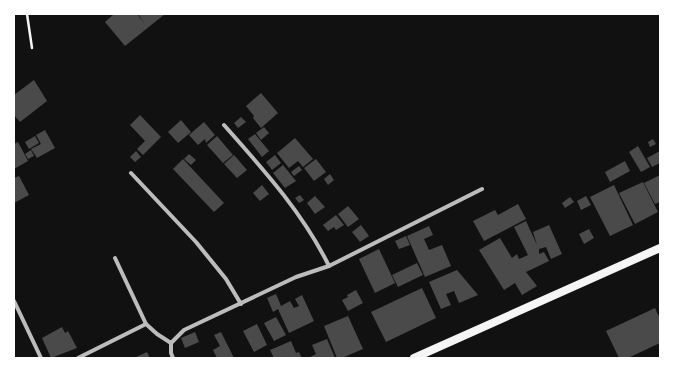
<svg xmlns="http://www.w3.org/2000/svg" width="674" height="372" font-family="'Public Sans',sans-serif">
  <style>
    .building { fill: #4a4a4a }
    .lines { fill: none; stroke-linecap: round; stroke-linejoin: round }
    .path { stroke: #f5f5f5; stroke-width: 2.5 }
    .minor { stroke: #bcbcbc; stroke-width: 4 }
    .secondary { stroke: #f5f5f5; stroke-width: 8 }
  </style>
  <rect width="100%" height="100%" fill="#111"/>
  <g class="building">
    <path d="M114,14H137L145,24L138,14H165L125,46L105,22Z"/>
    <path d="M34,80L47,101L20,122L14,115V95Z"/>
    <path d="M261,93L278,113L261,128L253,118L254,116L246,106Z"/>
    <path d="M140,115L161,137L143,155L137,149L145,141L130,125Z"/>
    <path d="M241,117L246,122L238,128L234,123Z"/>
    <path d="M181,120L191,132L178,143L168,132Z"/>
    <path d="M204,122L215,135L206,143L205,139L198,145L189,135Z"/>
    <path d="M264,127L269,133L261,140L256,133Z"/>
    <path d="M45,130L55,148L37,158L31,149L41,144L36,135Z"/>
    <path d="M255,134L269,151L262,157L248,139Z"/>
    <path d="M35,136L39,143L29,149L25,142Z"/>
    <path d="M217,136L233,155L223,163L207,145Z"/>
    <path d="M295,138L313,159L303,167L298,161L289,168L277,153Z"/>
    <path d="M653,139L656,144L650,147L648,142Z"/>
    <path d="M18,142L28,161L14,169V144Z"/>
    <path d="M638,146L650,167L641,172L629,152Z"/>
    <path d="M31,150L34,156L28,159L25,154Z"/>
    <path d="M136,151L141,157L135,162L130,157Z"/>
    <path d="M660,151V163L652,167L647,158Z"/>
    <path d="M189,154L196,160L191,165L184,159Z"/>
    <path d="M234,155L247,170L237,178L224,164Z"/>
    <path d="M275,155L281,163L272,170L266,162Z"/>
    <path d="M183,159L224,203L214,212L173,169Z"/>
    <path d="M316,159L326,172L314,181L304,168Z"/>
    <path d="M625,161L630,171L610,182L605,172Z"/>
    <path d="M283,165L296,181L285,188L273,173Z"/>
    <path d="M299,166L302,170L294,176L291,172Z"/>
    <path d="M330,174L334,180L328,185L324,179Z"/>
    <path d="M660,175V202L655,204L644,183Z"/>
    <path d="M19,176L29,195L14,203V178Z"/>
    <path d="M643,182L658,212L635,224L619,193Z"/>
    <path d="M262,185L269,194L260,201L253,193Z"/>
    <path d="M614,185L633,225L610,236L590,197Z"/>
    <path d="M300,195L304,200L299,203L295,198Z"/>
    <path d="M315,196L325,207L315,214L307,203Z"/>
    <path d="M586,196L591,205L581,210L577,201Z"/>
    <path d="M570,197L574,202L565,208L562,203Z"/>
    <path d="M518,204L526,219L484,241L473,221L495,210L498,215Z"/>
    <path d="M348,206L359,219L348,227L338,214Z"/>
    <path d="M336,215L344,225L336,230L334,227L328,231L323,225Z"/>
    <path d="M526,221L537,245L533,232L549,225L562,254L551,259L546,247L539,249V254L544,252L549,261L526,272L537,286L522,295L515,283L504,290L479,250L500,238L512,258L517,254L519,259L528,255L514,227Z"/>
    <path d="M361,225L369,236L360,242L352,232Z"/>
    <path d="M429,226L433,235L424,239L429,250L442,245L451,266L425,277L407,236Z"/>
    <path d="M589,229L594,238L584,244L579,234Z"/>
    <path d="M406,236L410,245L399,249L395,241Z"/>
    <path d="M379,249L395,283L375,293L359,259Z"/>
    <path d="M417,263L423,275L398,287L392,275Z"/>
    <path d="M457,270L478,295L459,303L454,291L446,294L451,305L441,309L429,282Z"/>
    <path d="M422,288L436,318L386,342L371,312Z"/>
    <path d="M356,290L363,303L348,311L342,300L348,297L347,295Z"/>
    <path d="M276,294L281,306L290,301L294,308L299,306L295,299L302,295L314,321L289,333L278,309L273,312L267,298Z"/>
    <path d="M655,308L660,319V343L628,358H619L606,331Z"/>
    <path d="M348,316L363,349L342,358H337L324,326Z"/>
    <path d="M276,317L286,335L274,341L264,323Z"/>
    <path d="M257,324L267,345L254,352L243,331Z"/>
    <path d="M62,327L65,333L68,331L77,348L51,358L42,338Z"/>
    <path d="M195,332L199,342L185,348L181,338Z"/>
    <path d="M221,332L234,358H217L213,350L220,346L214,335Z"/>
    <path d="M327,339L335,358H311L310,357L316,354L312,345Z"/>
    <path d="M291,341L296,353L299,352L302,358H274L270,350Z"/>
    <path d="M147,352L150,358H134Z"/>
  </g>
  <g class="lines">
    <path class="path" d="M27,14L32,48"/>
    <g class="minor">
      <path d="M224,125C263,169 303,213 329,266"/>
      <path d="M131,173L196,242L226,279L241,304"/>
      <path d="M115,258L146,324L157,334L171,343V353L173,358"/>
      <path d="M14,301L41,358"/>
      <path d="M171,343L184,330L296,277L329,266L482,189"/>
      <path d="M78,358L146,324"/>
    </g>
    <path class="secondary" d="M414,358L660,248"/>
  </g>
  <rect width="674" height="372" fill="none" stroke="#ffffff" stroke-width="30"/>
</svg>
